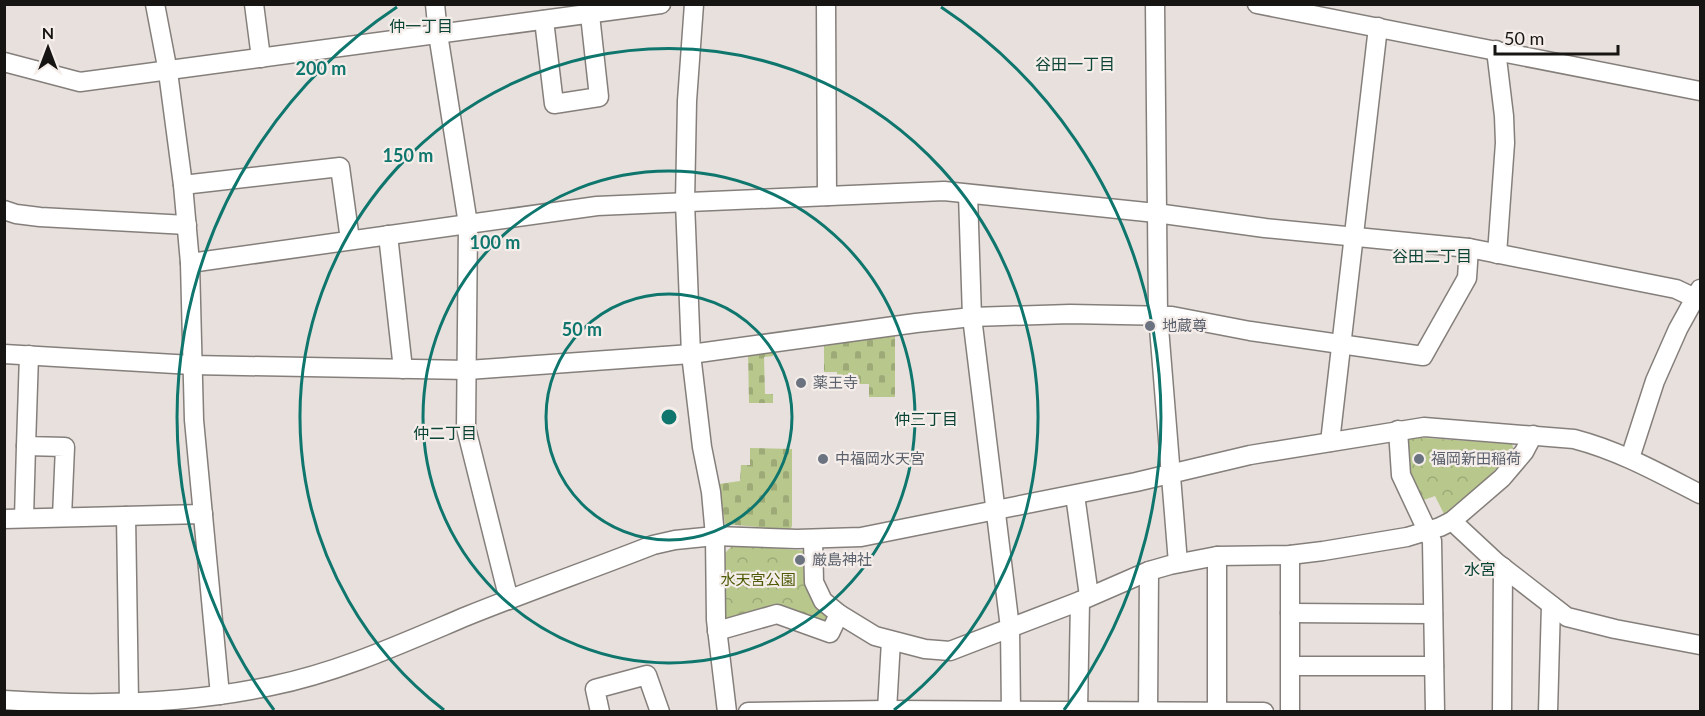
<svg xmlns="http://www.w3.org/2000/svg" width="1705" height="716" font-family="Lato,'Noto Sans JP',sans-serif">
  <style>
    .cemetery { fill: url(#cemetery-stones) }
    .park { fill: url(#park-crowns) }
    .lines { fill: none; stroke-linecap: round; stroke-linejoin: round }
    .minor-casing { stroke: #857f7b; stroke-width: 21 }
    .minor { stroke: #fff; stroke-width: 18 }
    .ring { fill: none; stroke: #0f766e; stroke-width: 3 }
    .worship-dot { fill: #6b7280; stroke: #f4ede9; stroke-width: 2 }
    .labels { text-anchor: middle; stroke-width: 4.5; stroke-linejoin: round; paint-order: stroke }
    .worship-label { font-size: 15px; fill: #5b616d; stroke: #f4ede9; text-anchor: start }
    .park-label { font-size: 15px; fill: #4c5a04; stroke: #f4ede9 }
    .neighbourhood-label { font-size: 16px; fill: #0b4336; stroke: #f4ede9 }
    .centre { fill: #0f766e; stroke: #f4ede9; stroke-width: 3 }
    .ring-label { font-size: 18px; text-anchor: middle; font-weight: bold; fill: #0f766e; stroke: #f4ede9; stroke-width: 4.5; stroke-linejoin: round; paint-order: stroke }
  </style>
  <defs>
    <pattern id="cemetery-stones" width="16" height="16" patternUnits="userSpaceOnUse" patternTransform="scale(1.5)"><rect width="16" height="16" fill="#b8c78c"/><path d="M2 7V4a2 2 0 0 1 4 0v3zM10 15v-3a2 2 0 0 1 4 0v3z" fill="#9daa78"/></pattern>
    <pattern id="park-crowns" width="20" height="18" patternUnits="userSpaceOnUse" patternTransform="scale(1.5)"><rect width="20" height="18" fill="#b8c78c"/><path d="M2 6a3 3 0 1 1 6 0M12 15a3 3 0 1 1 6 0" fill="none" stroke="#9daa78"/></pattern>
  </defs>
  <rect width="100%" height="100%" fill="#e7e0dc"/>
  <g class="cemetery">
    <path d="M895,332V397H869V384H837V372H824V341Z"/>
    <path d="M797,345V349L773,352V356L764,357L765,394H773V403H749L748,351Z"/>
    <path d="M750,448L792,449V526L790,530L725,524L719,484L740,481L741,465H750Z"/>
  </g>
  <g class="park">
    <path d="M1412,437L1512,444L1514,450L1471,495L1445,516L1435,496L1418,502L1406,477L1403,441Z"/>
    <path d="M733,545L809,551L833,616L831,623L722,620L725,553Z"/>
  </g>
  <g class="lines">
    <g class="minor-casing">
      <g id="minor">
        <path d="M155,4L168,72L183,185L190,263L194,420L220,695"/>
        <path d="M254,4L261,58"/>
        <path d="M435,4L438,34L468,224L466,428L509,600"/>
        <path d="M694,4L687,101L685,202L691,354L702,447L711,492L715,536L716,620L727,712"/>
        <path d="M826,4L827,196"/>
        <path d="M1155,4L1158,315L1178,563"/>
        <path d="M1257,4L1700,91"/>
        <path d="M544,20L554,104L599,97L590,15"/>
        <path d="M1496,50L1504,116L1505,143L1497,254"/>
        <path d="M4,62L80,82L661,4"/>
        <path d="M183,185L340,167L350,240"/>
        <path d="M968,194L972,317L1010,628L1011,712"/>
        <path d="M4,210L16,214L40,217L187,225"/>
        <path d="M388,235L403,369"/>
        <path d="M190,263L597,206L944,191L1156,213L1265,228L1469,248L1676,289L1695,298"/>
        <path d="M4,354L192,365L468,370L691,354L916,323L972,317L1070,314L1172,316L1250,331L1423,356L1467,278L1469,248"/>
        <path d="M29,355L26,446L65,447L62,517"/>
        <path d="M1398,430L1401,475L1432,541L1435,712"/>
        <path d="M1330,442L1378,27"/>
        <path d="M1630,458L1655,381L1678,329L1700,289"/>
        <path d="M1075,495L1089,596"/>
        <path d="M126,516L129,702"/>
        <path d="M24,518L26,446"/>
        <path d="M4,519L203,514"/>
        <path d="M1452,521L1496,562L1567,617L1615,629L1700,645"/>
        <path d="M813,539L814,582L823,601L839,614L875,636L925,649L950,651L1080,601L1149,571L1170,565L1217,556L1290,555L1323,551L1407,537L1440,527L1452,521L1502,478L1524,452L1533,435"/>
        <path d="M1217,556V710"/>
        <path d="M1290,613L1433,614"/>
        <path d="M717,631L777,614L830,633L839,614"/>
        <path d="M1291,666H1434"/>
        <path d="M4,700C91,706 186,704 271,686C340,672 403,643 467,616C529,591 592,569 653,545L675,540L715,536L797,539L861,537L1136,482L1250,455L1424,427L1574,439C1620,451 1659,473 1700,494"/>
        <path d="M887,710L891,641"/>
        <path d="M1078,710L1080,601"/>
        <path d="M1148,710L1149,571"/>
        <path d="M600,712L595,689L647,675L660,712"/>
        <path d="M748,712L887,710L1264,712"/>
        <path d="M1290,712V555"/>
        <path d="M1502,712L1503,567"/>
        <path d="M1548,712L1551,605"/>
      </g>
    </g>
    <use href="#minor" class="minor"/>
  </g>
  <g class="ring">
    <circle cx="669" cy="417" r="123"/>
    <circle cx="669" cy="417" r="246"/>
    <path d="M444 710A369 369 0 1 1 894 710"/>
    <path d="M274 710A492 492 0 0 1 397 7M941 7A492 492 0 0 1 1064 710"/>
  </g>
  <g class="worship-dot">
    <circle cx="1150" cy="326" r="6"/>
    <circle cx="801" cy="383" r="6"/>
    <circle cx="823" cy="459" r="6"/>
    <circle cx="1419" cy="459" r="6"/>
    <circle cx="800" cy="560" r="6"/>
  </g>
  <g class="labels">
    <g class="worship-label">
      <text x="1162" y="331">地蔵尊</text>
      <text x="813" y="388">薬王寺</text>
      <text x="835" y="464">中福岡水天宮</text>
      <text x="1431" y="464">福岡新田稲荷</text>
      <text x="812" y="565">厳島神社</text>
    </g>
    <g class="park-label">
      <text x="758" y="585">水天宮公園</text>
    </g>
    <g class="neighbourhood-label">
      <text x="421" y="32">仲一丁目</text>
      <text x="1075" y="70">谷田一丁目</text>
      <text x="1432" y="262">谷田二丁目</text>
      <text x="926" y="425">仲三丁目</text>
      <text x="445" y="439">仲二丁目</text>
      <text x="1480" y="575">水宮</text>
    </g>
  </g>
  <circle cx="669" cy="417" r="9" class="centre"/>
  <g class="ring-label">
    <text x="321" y="75">200 m</text>
    <text x="408" y="162">150 m</text>
    <text x="495" y="249">100 m</text>
    <text x="582" y="336">50 m</text>
  </g>
  <rect width="1705" height="716" fill="none" stroke="#171513" stroke-width="12"/>
  <g transform="translate(48 48)" stroke="#f4ede9" stroke-width="4.5" paint-order="stroke">
  <path d="M0-4.5L10 22L0 15L-10 22Z" fill="#171513"/>
  <text y="-9" font-size="16" font-weight="bold" text-anchor="middle" fill="#171513">N</text>
  </g>
  <path d="M1495 45v9h123v-9" fill="none" stroke="#171513" stroke-width="3"/>
  <text x="1504" y="45" font-size="18" fill="#171513" stroke="#f4ede9" stroke-width="4.5" paint-order="stroke">50 m</text>
</svg>
